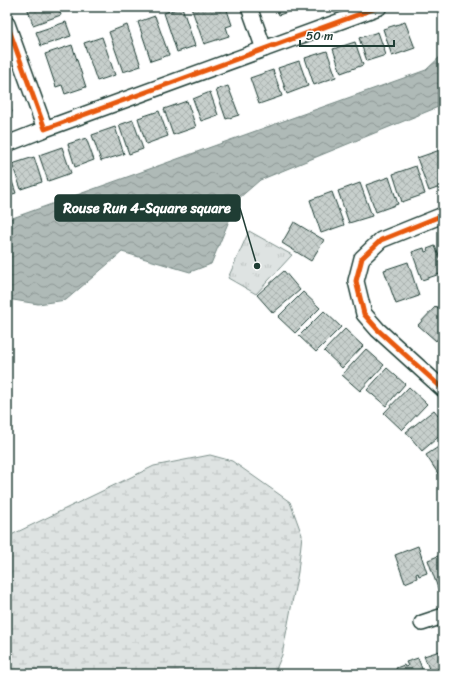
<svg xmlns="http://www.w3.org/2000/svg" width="450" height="681" font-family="Sriracha,sans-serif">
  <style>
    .wetland { fill: url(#wetland-marsh); stroke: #7e908b }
    .park { fill: url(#park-tufts); stroke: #7e908b }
    .water { fill: url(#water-waves); stroke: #758883 }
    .building { fill: url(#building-cross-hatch); stroke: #1f3d34 }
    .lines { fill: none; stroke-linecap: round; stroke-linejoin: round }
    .minor-casing { stroke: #1f3d34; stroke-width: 18 }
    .minor { stroke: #fff; stroke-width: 15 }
    .cycleway-casing { stroke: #fff; stroke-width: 8 }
    .cycleway { stroke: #e8590c; stroke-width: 5 }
    .leader { fill: none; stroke: #1f3d34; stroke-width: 1.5 }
    .callout-dot { fill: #1f3d34; stroke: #fff; stroke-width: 1.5 }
    .callout { fill: #1f3d34; stroke: #1f3d34; stroke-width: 1.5 }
    .callout-label { font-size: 14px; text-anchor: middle; font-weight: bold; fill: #fff }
  </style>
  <defs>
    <pattern id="wetland-marsh" width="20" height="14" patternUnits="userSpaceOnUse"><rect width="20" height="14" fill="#dee3e2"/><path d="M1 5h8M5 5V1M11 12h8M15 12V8" fill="none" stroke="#bec4c2"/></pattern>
    <pattern id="park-tufts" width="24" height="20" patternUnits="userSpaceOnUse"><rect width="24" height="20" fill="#dee3e2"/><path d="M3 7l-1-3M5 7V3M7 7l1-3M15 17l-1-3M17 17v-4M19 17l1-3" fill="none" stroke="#bec4c2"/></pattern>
    <pattern id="water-waves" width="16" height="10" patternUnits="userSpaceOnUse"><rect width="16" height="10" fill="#afbab7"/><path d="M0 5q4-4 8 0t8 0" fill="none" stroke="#8e9896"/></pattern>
    <pattern id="building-cross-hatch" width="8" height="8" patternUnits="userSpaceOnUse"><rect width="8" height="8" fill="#c7cfcc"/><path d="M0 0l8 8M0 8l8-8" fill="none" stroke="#aab3b0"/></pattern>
  </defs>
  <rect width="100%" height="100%" fill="#fff"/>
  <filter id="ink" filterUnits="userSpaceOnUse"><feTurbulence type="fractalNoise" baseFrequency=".025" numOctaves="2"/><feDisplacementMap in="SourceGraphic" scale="8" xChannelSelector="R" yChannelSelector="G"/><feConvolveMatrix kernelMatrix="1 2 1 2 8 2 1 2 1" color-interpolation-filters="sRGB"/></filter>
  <g filter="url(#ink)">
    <path class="wetland" d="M210,455L232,461L290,502L302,535L298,572L282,655L274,674H7V537L154,466Z"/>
    <path class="park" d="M249,231L292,255L256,294L228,278Z"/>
    <path class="water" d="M443,54V105L260,180L238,199L211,264L190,272L122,252L66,300L38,304L7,299V220L426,70Z"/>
    <g class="building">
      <path d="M27,7H58L61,15L33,25Z"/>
      <path d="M182,7L195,46L177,52L164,13Z"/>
      <path d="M191,7H226L232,25L226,27L229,36L204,44Z"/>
      <path d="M276,7H296V9L279,15Z"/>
      <path d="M155,16L169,55L151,61L138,22Z"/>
      <path d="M66,22L71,36L41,46L36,32Z"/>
      <path d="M405,22L415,48L392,56L383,29Z"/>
      <path d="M127,25L141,66L123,72L109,32Z"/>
      <path d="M378,32L386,55L367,61L359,38Z"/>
      <path d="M102,37L115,75L97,81L84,43Z"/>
      <path d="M355,42L363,65L341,73L333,49Z"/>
      <path d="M72,45L86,87L65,94L62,85L56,87L45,54Z"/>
      <path d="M327,51L336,77L314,85L305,58Z"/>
      <path d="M299,61L308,86L287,94L278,68Z"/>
      <path d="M273,70L282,96L259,104L250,78Z"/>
      <path d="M228,86L239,115L226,119L216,90Z"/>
      <path d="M210,92L218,115L201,121L193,99Z"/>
      <path d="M7,96L12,112L7,113Z"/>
      <path d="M187,101L196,127L173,135L164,109Z"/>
      <path d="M159,111L168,136L146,144L138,118Z"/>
      <path d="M133,120L143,149L129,154L119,125Z"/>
      <path d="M115,127L124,154L101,161L92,135Z"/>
      <path d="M86,138L94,160L75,167L68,144Z"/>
      <path d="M62,147L71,173L48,181L39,155Z"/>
      <path d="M440,150L443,159V186L429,191L417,158Z"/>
      <path d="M34,157L42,182L21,189L12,164Z"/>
      <path d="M416,166L425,194L402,202L393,174Z"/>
      <path d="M7,167L16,193L7,196Z"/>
      <path d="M389,177L398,204L376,212L366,185Z"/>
      <path d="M360,183L372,216L349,223L338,191Z"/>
      <path d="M332,192L344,225L321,233L310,200Z"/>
      <path d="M294,222L324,240L311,261L282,243Z"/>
      <path d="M435,246L443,266V273L422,280L412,252L424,248L425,252L428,251L427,249Z"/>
      <path d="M408,262L419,296L396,304L384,270Z"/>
      <path d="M284,271L300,290L273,313L257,295Z"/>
      <path d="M303,292L320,308L295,333L278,317Z"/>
      <path d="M436,306L443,313V333L436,341L418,325Z"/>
      <path d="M324,311L341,327L316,352L299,336Z"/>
      <path d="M345,329L363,346L342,368L324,351Z"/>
      <path d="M366,349L384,365L360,391L342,375Z"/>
      <path d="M387,368L405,384L386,406L367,390Z"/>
      <path d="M409,387L427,404L402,430L384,413Z"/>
      <path d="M434,410L443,421V433L422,451L406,432Z"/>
      <path d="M443,444V472L439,475L426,455Z"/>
      <path d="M418,546L427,573L419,576L418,573L416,574L417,578L405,583L395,555Z"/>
      <path d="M443,554V593L440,594L428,560Z"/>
      <path d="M443,650V674H431L424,656Z"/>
      <path d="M418,658L424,674H398L396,668L404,665L405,667L408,666L406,662Z"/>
    </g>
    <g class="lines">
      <g class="minor-casing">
        <g id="minor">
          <path d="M249,7L264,49"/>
          <path d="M7,24L45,129L379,7"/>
          <path d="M7,144L45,129"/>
          <path d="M443,215L381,240L362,258L356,281L364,314L378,330L443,389"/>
          <path d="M422,623L443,616"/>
        </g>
      </g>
      <use href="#minor" class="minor"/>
      <g class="cycleway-casing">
        <g id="cycleway">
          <path d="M7,24L45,129L379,7"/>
          <path d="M443,215L381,240L362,258L356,281L364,314L378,330L443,389"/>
        </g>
      </g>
      <use href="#cycleway" class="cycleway"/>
    </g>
  </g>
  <path class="leader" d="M257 266L240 208"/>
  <circle class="callout-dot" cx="257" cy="266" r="4"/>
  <rect class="callout" x="55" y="195" width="185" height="26" rx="4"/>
  <g class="callout-label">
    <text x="147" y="213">Rouse Run 4-Square square</text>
  </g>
  <rect width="450" height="681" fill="none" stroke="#fff" stroke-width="24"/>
  <rect x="12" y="12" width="426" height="657" fill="none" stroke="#1f3d34" stroke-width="1.5" filter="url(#ink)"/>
  <path d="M300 40v6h94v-6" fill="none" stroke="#1f3d34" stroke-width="2"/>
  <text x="306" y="40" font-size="12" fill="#1f3d34" stroke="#ffffff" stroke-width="3" paint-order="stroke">50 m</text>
</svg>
